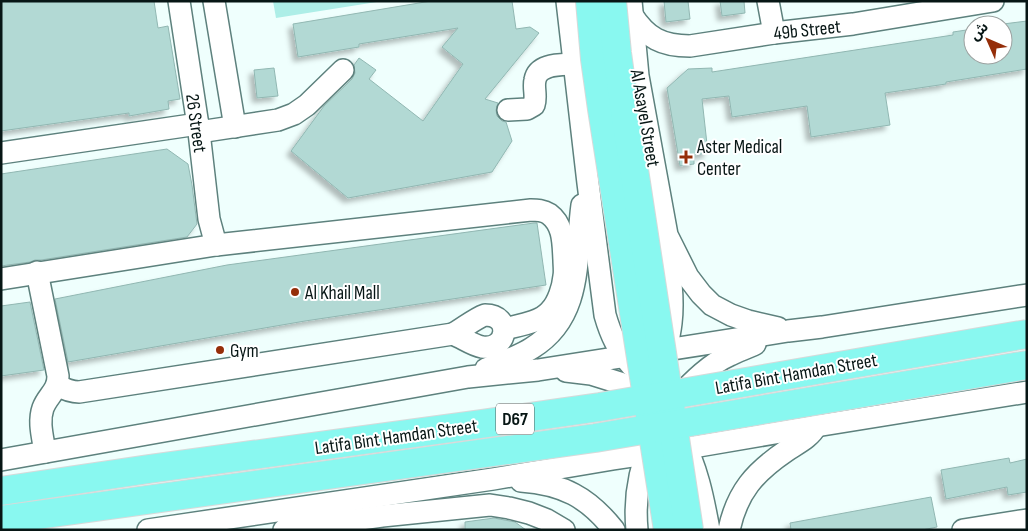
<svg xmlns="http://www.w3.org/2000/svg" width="1028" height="531" font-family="'Sofia Sans Condensed','Noto Sans Arabic',sans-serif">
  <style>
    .green { fill: #adeee7 }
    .building { fill: #b2d9d4; stroke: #91b7b2; filter: url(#shadow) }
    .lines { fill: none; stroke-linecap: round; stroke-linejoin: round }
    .minor-casing { stroke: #5d817d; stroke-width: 24 }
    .minor { stroke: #fff; stroke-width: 21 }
    .major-bridge-casing { stroke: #d7dada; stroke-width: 30; stroke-linecap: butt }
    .major-bridge { stroke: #89f8f0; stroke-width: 28 }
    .poi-dot { fill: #952e09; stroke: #fff; stroke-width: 2 }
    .labels { text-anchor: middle; stroke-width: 4; stroke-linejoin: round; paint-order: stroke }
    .shield { fill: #fff; stroke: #515c5b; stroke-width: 1 }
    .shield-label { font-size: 18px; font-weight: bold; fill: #071615 }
    .street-label { font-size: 19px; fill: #071615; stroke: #fff }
    .poi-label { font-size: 19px; fill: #071615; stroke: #fff; text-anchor: start }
  </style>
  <defs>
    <filter id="shadow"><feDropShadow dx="-4.5" dy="4.5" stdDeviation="2.5" flood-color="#0004"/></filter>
  </defs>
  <rect width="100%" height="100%" fill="#effffd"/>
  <path class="green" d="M273,1H383L276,18Z"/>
  <g class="building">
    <path d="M1,1H154L158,28L168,26L180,99L168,101L169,109L129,116V113L1,131Z"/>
    <path d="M431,1H512L516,29L530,27L539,33L485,99L498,103L496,110L497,116L502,121L506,122L512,141L492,172L348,198L291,151L324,106L352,79L355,73L354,65L359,58L376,70L369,79L423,121L463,64L442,47L458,28L359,44V47L298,57L293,24Z"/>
    <path d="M664,1H688L690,19L666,22Z"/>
    <path d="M720,1H744L745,13L722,16Z"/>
    <path d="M1027,21V69L946,82V84L885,93L890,125L811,137L807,106L732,117L729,96L702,99L708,153L694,155V164L680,166L667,88L688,69L712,68V72L953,35V32L973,29V55H1003V24Z"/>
    <path d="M274,68L278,96L257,98L254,70Z"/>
    <path d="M167,149L188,164L192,185L197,224L187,237L41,260H35L30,262L1,266V174Z"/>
    <path d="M534,223H537L546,285L305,321L68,362L55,299L227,265Z"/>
    <path d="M30,302L44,370L1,376V306Z"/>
    <path d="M1009,458L1010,463L1027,459V492L1008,495L1007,487L946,499L941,470Z"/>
    <path d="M931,497L937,527L922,530H791L790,523Z"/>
    <path d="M494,518L515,522L526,530H465V522Z"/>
  </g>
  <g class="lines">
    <g class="minor-casing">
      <g id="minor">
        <path d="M179,1L199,132L209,219L216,245"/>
        <path d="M214,1L235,127"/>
        <path d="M567,1L588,183L605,315C611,336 618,350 632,366"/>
        <path d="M631,1L638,76L667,235L688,277L701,294L712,305L731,315L748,321L778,328"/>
        <path d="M768,1L774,33"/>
        <path d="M632,15C647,38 662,46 690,46L774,33L853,24L993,1"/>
        <path d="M508,110L527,109L534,105C537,96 533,88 535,80C538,63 562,65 574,64"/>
        <path d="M199,132L278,120L294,114L307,105L343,70"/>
        <path d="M1,153L198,124"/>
        <path d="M37,272L58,376C58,391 48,395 43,408C38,422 43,438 45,452"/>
        <path d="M1,279L216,245L531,210C537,210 543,210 549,214C564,225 563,244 564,260C564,265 565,271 564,276C563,287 558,303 550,311C539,323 519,325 504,329"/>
        <path d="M485,315C513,315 508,351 482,347C472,345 463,338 453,334C464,328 474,319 485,315Z"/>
        <path d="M666,350C668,341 670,332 671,323C674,298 670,272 666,247"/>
        <path d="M486,369C500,363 520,356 532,348C584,316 575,257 582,205"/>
        <path d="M566,371L591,374L620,383L646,393L655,403"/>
        <path d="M57,385C64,389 70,392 79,392L453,334"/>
        <path d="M678,397C693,381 710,364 730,355C738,351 747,348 755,344"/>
        <path d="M681,437C697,467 703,497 709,530"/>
        <path d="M1,460L468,377L538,370L788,331L822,327L1027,295"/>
        <path d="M521,481C563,484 588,497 614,530"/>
        <path d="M148,530L493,479L613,459L687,448L816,426L1027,392"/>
        <path d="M284,530L382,516L490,505L509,508L529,513L547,520L564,530"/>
        <path d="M637,530C634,499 639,470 651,442"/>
        <path d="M729,530C737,492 755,472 786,451C796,444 810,438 816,426"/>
        <path d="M963,530L1027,520"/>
      </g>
    </g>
    <use href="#minor" class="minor"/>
    <g class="major-bridge-casing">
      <g id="major-bridge">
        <path d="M590,1L595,59L602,109L668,530"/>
        <path d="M612,1L617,53L624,104L689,530"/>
        <path d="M1,491L149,469L481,424L600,407L1027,334"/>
        <path d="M1,520L595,438L1027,365"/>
      </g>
    </g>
    <use href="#major-bridge" class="major-bridge"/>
  </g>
  <g class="poi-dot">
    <path d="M683.5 149.5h5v5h5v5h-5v5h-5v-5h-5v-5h5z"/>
    <circle cx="295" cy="292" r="5"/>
    <circle cx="220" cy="350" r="5"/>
  </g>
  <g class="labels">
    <rect class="shield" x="496" y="403.5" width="38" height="31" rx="4"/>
    <g class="shield-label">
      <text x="515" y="425">D67</text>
    </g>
    <g class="street-label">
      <text transform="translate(807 29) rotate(-6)" y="7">49b Street</text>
      <text transform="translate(646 118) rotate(80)" y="7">Al Asayel Street</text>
      <text transform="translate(197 123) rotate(82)" y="7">26 Street</text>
      <text transform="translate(796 373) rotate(-10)" y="7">Latifa Bint Hamdan Street</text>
      <text transform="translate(396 436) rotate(-8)" y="7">Latifa Bint Hamdan Street</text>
    </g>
    <g class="poi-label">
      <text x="697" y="153">Aster Medical<tspan x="697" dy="22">Center</tspan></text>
      <text x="305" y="299">Al Khail Mall</text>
      <text x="230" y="357">Gym</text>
    </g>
  </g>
  <rect width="1028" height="531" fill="none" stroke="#071615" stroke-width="5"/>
  <g transform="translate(988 40) rotate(315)"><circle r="24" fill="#ffffff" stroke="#9ca2a1"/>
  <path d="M0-4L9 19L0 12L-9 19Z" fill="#952e09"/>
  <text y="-8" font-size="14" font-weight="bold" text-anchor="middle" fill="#071615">ش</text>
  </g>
</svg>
